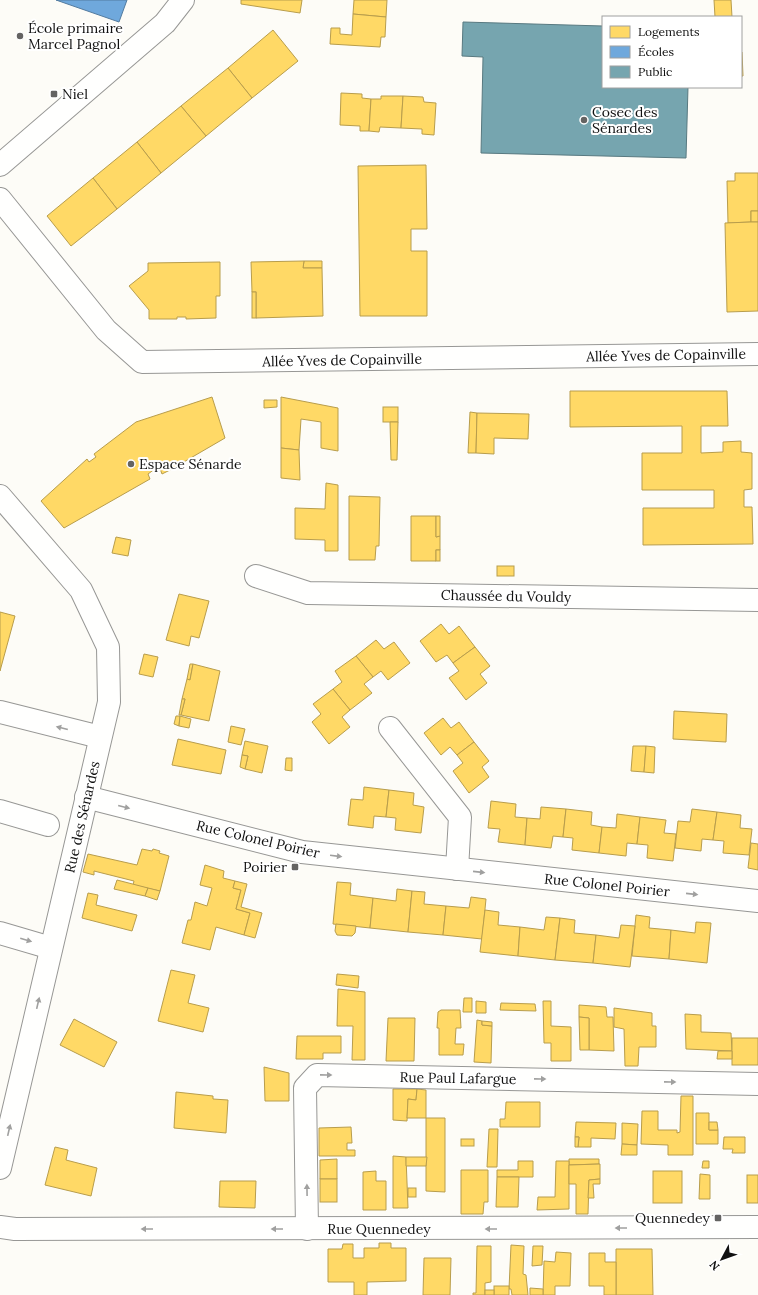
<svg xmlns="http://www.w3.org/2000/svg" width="758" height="1295" font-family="Lora,serif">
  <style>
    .homes { fill: #ffd966; stroke: #b89d4c }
    .schools { fill: #6fa8dc; stroke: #537b9f }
    .public { fill: #76a5af; stroke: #587980 }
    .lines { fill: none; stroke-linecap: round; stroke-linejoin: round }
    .minor-casing { stroke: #979795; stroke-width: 24 }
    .minor { stroke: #fffffe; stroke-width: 22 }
    .oneway { fill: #a0a09f }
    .poi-dot { fill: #646362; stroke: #fff; stroke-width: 1.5 }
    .labels { text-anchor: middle; stroke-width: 4; stroke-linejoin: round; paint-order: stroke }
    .poi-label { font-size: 14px; fill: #111; stroke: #fff; text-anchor: start }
    .street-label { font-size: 14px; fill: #111; stroke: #fff }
  </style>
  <rect width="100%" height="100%" fill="#fdfcf7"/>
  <g class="homes">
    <path d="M241,0H302L300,13L241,4Z"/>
    <path d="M354,0H387L386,17L353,14Z"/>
    <path d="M714,0H731L732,17H715Z"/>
    <path d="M353,14L386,17L385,37H381L380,47L330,44L331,28H340V34L352,35Z"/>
    <path d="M273,30L298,61L252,98L228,68Z"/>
    <path d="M741,52H742L743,76H741Z"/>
    <path d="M228,68L252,98L206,136L181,106Z"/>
    <path d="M341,93L362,94V98L371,99L369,131H360V126L340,125Z"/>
    <path d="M381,96H403L401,128L380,127L379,132L369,131L371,99H381Z"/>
    <path d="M403,96L423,97L424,102L436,103L434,135L422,134V129L401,128Z"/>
    <path d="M181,106L206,136L161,173L137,142Z"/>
    <path d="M137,142L161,173L117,209L93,178Z"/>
    <path d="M426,165L427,229H411V251H427V316H360L358,166Z"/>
    <path d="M735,173H758V211H751V222L728,223L727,181H735Z"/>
    <path d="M93,178L117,209L71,246L47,216Z"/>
    <rect x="751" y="211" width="7" height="11"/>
    <path d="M751,222H758V311L727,312L725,223Z"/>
    <path d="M304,261H322V268H303Z"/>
    <path d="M304,261L303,268H322L323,316L256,318V292H252L251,262Z"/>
    <path d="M220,262V296H216V318L186,319V317H177V319H149V310L129,286L148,271V263Z"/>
    <rect x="252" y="292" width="4" height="26"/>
    <path d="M570,391H727L728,426H701V453L723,452V442L741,441V452L752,453V489L744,490V507H752L753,544L643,545V508H714V490H642V453H682V426L570,427Z"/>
    <path d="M212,397L225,438L170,470L162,474L159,466L148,474L150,479L64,528L41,501L87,459L89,462L96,457L94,454L136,422Z"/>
    <path d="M281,397L338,408V451L321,448V422L301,419L299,450L281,448Z"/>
    <path d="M264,400H277V407L264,408Z"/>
    <rect x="383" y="407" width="15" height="15"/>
    <path d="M470,412L477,413L476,453H468Z"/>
    <path d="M477,413L529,414L528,439L494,438V454L476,453Z"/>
    <path d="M390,422H398L397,460H391Z"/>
    <path d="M281,448L299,450L300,480L281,478Z"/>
    <path d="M326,483L338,485V551H325V540L295,539V508L325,509Z"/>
    <path d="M349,496L380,497L379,546H376L375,560H349Z"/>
    <path d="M411,516H436V537L440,536V550H436V561H411Z"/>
    <path d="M436,516H440V536L436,537Z"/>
    <path d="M116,537L131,540L128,556L112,553Z"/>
    <rect x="436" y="550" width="4" height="11"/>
    <rect x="497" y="566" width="17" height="10"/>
    <path d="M179,594L209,601L199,638L191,636L189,646L166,640Z"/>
    <path d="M0,612L15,616L0,671Z"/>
    <path d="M441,624L449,634L459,626L475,647L453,663L447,655L436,662L420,641Z"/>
    <path d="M376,640L384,649L394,642L410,663L388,680L381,671L373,677L356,656Z"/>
    <path d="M475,647L490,666L480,674L487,683L466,700L449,678L459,671L453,663Z"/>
    <path d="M144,654L158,657L153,677L139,674Z"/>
    <path d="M356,656L373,677L364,684L372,693L350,710L333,689L342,682L335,671Z"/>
    <path d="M190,664H193L190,680L187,679Z"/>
    <path d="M193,664L220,671L209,721L181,715L185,699H182L187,679L190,680Z"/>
    <path d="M333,689L350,710L342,717L350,727L329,744L312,722L321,714L313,704Z"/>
    <path d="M182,699H185L181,715H179Z"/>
    <path d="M674,711L727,714L726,742L673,739Z"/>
    <path d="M176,716H180L179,726L174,724Z"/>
    <path d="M180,716L191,719L189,728L179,726Z"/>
    <path d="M443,718L451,728L459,722L474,742L457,755L450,747L441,755L424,733Z"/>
    <path d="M231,726L245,729L241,745L228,742Z"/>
    <path d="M178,739L226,750L221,774L172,765Z"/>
    <path d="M245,741L268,746L262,773L245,769L248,756L242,755Z"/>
    <path d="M474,742L489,761L482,767L489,777L469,793L453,771L463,763L457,755Z"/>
    <path d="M633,746H646L644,772L631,771Z"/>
    <path d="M646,746L655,747L654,773L644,772Z"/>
    <path d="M242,755L248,756L245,769L240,767Z"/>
    <path d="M286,758H292V771L285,770Z"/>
    <path d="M364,787L389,790L386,817L374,816L373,828L348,825L351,799L363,800Z"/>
    <path d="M389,790L414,793L413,805L424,807L421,833L395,830L396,818L386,817Z"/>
    <path d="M491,801L516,804L515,817L527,818L525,845L498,842L500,829L488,828Z"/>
    <path d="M541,807L566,809L563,837L553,836L551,848L525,845L527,818L540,819Z"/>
    <path d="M566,809L592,812L591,825L602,827L599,853L572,850L573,838L563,837Z"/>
    <path d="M692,809L717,812L713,840L702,839L701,851L675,848L678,821L690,822Z"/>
    <path d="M717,812L741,815L740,828L752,829L749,855L723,853L724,841L713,840Z"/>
    <path d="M617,814L640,817L637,844L627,843L626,856L599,853L602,827L616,828Z"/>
    <path d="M640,817L666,820L664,833L676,834L673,861L647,858L648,845L637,844Z"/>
    <path d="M751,843L758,844V870L748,868Z"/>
    <path d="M142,849L152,851L153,849L160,851L159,853L169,856L160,891L133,885L134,881L94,871V875L83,872L88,854L137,865Z"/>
    <path d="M205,865L224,871L223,878L235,881L233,888L241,890L236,909L250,913L244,935L216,927L210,950L182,943L188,920H191L195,902L207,906L212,888L200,885Z"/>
    <path d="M117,880L148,888L145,896L114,889Z"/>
    <path d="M235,881L247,884L241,907L262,913L255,938L244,935L250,913L236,909L241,890L233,888Z"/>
    <path d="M337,882L351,883L350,895L373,898L370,928L333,924Z"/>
    <path d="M148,888L160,891L157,900L145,896Z"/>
    <path d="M397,889L412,891L408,932L370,928L373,898L396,901Z"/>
    <path d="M412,891L425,892L424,904L446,906L443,935L408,932Z"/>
    <path d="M88,893L98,895L96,905L137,915L132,931L82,918Z"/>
    <path d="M471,897L486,899L482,939L443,935L446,906L469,908Z"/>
    <path d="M485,910L499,912L498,925L520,927L518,956L480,952Z"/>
    <path d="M636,915L650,917L649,928L671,930L669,959L632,956Z"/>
    <path d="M546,917L560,918L555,960L518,956L520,927L544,930Z"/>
    <path d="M560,918L575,920L574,933L596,935L593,963L555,960Z"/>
    <path d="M696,922L711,923L707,963L669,959L671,930L695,933Z"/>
    <path d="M336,924L356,926L355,933L352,936L337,935L335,931Z"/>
    <path d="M621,925L635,926L630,967L593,963L596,935L619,938Z"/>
    <path d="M171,970L195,975L188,1003L209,1008L203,1032L158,1021Z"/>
    <path d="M337,974L359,976L358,988L336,985Z"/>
    <path d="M338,989L365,992V1060H352L353,1026H337Z"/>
    <path d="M464,998H472V1012H463Z"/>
    <path d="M476,1001L486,1002V1013H476Z"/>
    <path d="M543,1001H551V1026L571,1027V1061H551V1043H544Z"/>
    <path d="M501,1003L535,1004L536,1011L500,1010Z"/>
    <path d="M579,1005L606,1007L607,1017H613L614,1051L589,1050V1018L579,1017Z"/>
    <path d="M614,1008L652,1013V1026H656V1047H639L638,1066H625L624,1029L614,1027Z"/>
    <path d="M441,1010H460L461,1028H456L455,1044H464L463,1055H439V1028H437L438,1012Z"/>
    <path d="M685,1014L701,1015V1032L731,1033L732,1051L686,1049Z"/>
    <path d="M579,1017L589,1018V1050H580Z"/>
    <path d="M388,1018H415L414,1061H386Z"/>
    <path d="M74,1019L117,1042L104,1067L60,1045Z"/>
    <path d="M477,1020L482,1021V1025L492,1026L491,1063L474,1062Z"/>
    <path d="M482,1021L492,1022V1026L482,1025Z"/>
    <path d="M297,1036H341V1053H323V1059H296Z"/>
    <rect x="732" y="1038" width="26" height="27"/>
    <path d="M718,1051H732V1059H717Z"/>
    <path d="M264,1067L289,1073V1101H265Z"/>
    <path d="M393,1089H417L416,1100L408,1099L407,1121L393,1120Z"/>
    <path d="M417,1089L426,1090V1118H407L408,1099L416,1100Z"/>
    <path d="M176,1092L213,1096V1099L228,1100L226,1133L174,1128Z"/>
    <path d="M681,1096H693V1155H668V1145L641,1144L642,1111H658V1130H677V1133L680,1132Z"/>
    <path d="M506,1102H540V1127H500V1119H505Z"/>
    <path d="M696,1113H709V1130H718V1144H696Z"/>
    <path d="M426,1118H445V1192L426,1191Z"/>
    <path d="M576,1122L616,1123L615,1139L591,1138V1147H578L579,1137H575Z"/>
    <path d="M709,1122H717L718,1130H709Z"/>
    <path d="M622,1123L638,1124L637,1145L622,1144Z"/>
    <path d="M351,1127L352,1143H347V1150H355V1156H319V1128Z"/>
    <path d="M489,1129H498L497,1167H487Z"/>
    <path d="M575,1137H579L578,1147H575Z"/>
    <path d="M724,1137H745V1153H732L733,1149H723Z"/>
    <rect x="461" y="1139" width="13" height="7"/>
    <path d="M622,1144L637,1145V1155H621Z"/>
    <path d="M55,1147L68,1150L66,1160L97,1168L91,1196L45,1185Z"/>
    <path d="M393,1156L406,1157L408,1208H393Z"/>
    <path d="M406,1157H427L426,1166H406Z"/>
    <path d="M337,1159V1179H320V1160Z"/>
    <path d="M569,1159H599V1164L569,1165Z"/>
    <path d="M518,1161H533V1177H497V1170H518Z"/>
    <path d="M556,1161H569V1209L537,1210L538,1197H555Z"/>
    <path d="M703,1161H709V1168H702Z"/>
    <path d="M600,1164V1179L589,1180L588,1214H576V1184H569V1165Z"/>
    <path d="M461,1170H488V1202H484L483,1214H461Z"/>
    <path d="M376,1171V1181H386V1210H363V1172Z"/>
    <rect x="653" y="1171" width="29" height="32"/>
    <path d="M700,1174L710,1175V1199H699Z"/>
    <rect x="747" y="1175" width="11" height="28"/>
    <path d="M497,1177H519L518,1207H496Z"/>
    <rect x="320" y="1179" width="17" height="23"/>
    <path d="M600,1179V1184H593L594,1198H588L589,1180Z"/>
    <path d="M220,1181H256L255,1208L219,1207Z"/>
    <rect x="408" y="1188" width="8" height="9"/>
    <path d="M379,1243H391V1248H406V1281L367,1282V1295H354V1282H328V1249H342L343,1244H353V1258H364V1248H379Z"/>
    <path d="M511,1245L524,1246L523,1274L526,1275L528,1295H512L511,1289H509Z"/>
    <path d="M477,1246H491V1282L485,1283V1295H473V1293H476Z"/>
    <path d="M533,1246H543L542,1265L532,1266Z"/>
    <path d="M616,1249H652L653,1295H616Z"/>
    <path d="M556,1252L571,1253L570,1286H555V1295H543L544,1261L555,1262Z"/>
    <path d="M589,1253H605V1262H616V1295H604V1286H589Z"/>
    <path d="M424,1258H451L450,1295H423Z"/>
    <rect x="494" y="1286" width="15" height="9"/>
    <path d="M530,1288L543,1289V1295H530Z"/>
    <rect x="485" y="1290" width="9" height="5"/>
  </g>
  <path class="schools" d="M56,0H127L119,22Z"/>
  <path class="public" d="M463,22L603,26V87H688L686,158L481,153L483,57L462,56Z"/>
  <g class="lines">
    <g class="minor-casing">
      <g id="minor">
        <path d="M0,165L165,23L183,0"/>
        <path d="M0,199L106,330L142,362L758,354"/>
        <path d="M0,496L81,590L108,647L109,702L0,1168"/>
        <path d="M256,576L308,593L758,600"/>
        <path d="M0,712L100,737"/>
        <path d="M390,728L460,817L457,869"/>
        <path d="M86,797L302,852L758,901"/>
        <path d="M0,811L48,825"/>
        <path d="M0,933L51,948"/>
        <path d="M0,1227L15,1229L758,1227"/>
        <path d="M307,1229L305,1088L317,1075L758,1084"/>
      </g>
    </g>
    <use href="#minor" class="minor"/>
  </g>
  <defs><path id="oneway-solid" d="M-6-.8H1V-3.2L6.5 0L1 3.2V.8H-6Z"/></defs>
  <g class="oneway">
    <use href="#oneway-solid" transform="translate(62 728) rotate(-166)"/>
    <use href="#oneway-solid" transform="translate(124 807) rotate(14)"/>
    <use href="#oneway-solid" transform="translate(336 856) rotate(7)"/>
    <use href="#oneway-solid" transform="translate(479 872) rotate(6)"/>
    <use href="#oneway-solid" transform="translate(692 894) rotate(6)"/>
    <use href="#oneway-solid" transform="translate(26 940) rotate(16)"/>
    <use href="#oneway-solid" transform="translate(38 1003) rotate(-77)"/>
    <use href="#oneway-solid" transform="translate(326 1075) rotate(1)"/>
    <use href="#oneway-solid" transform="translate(540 1079) rotate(1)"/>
    <use href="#oneway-solid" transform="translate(670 1082) rotate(1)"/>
    <use href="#oneway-solid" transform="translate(9 1130) rotate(-77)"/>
    <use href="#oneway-solid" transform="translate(307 1190) rotate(-91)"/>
    <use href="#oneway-solid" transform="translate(621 1228) rotate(180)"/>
    <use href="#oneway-solid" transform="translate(147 1229) rotate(-180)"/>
    <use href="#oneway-solid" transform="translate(277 1229) rotate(-180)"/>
    <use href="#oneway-solid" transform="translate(491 1229) rotate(180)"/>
  </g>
  <g class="poi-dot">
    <circle cx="20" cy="36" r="4"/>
    <rect x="50" y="90" width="8" height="8" rx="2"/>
    <circle cx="584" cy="120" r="4"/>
    <circle cx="131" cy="464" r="4"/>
    <rect x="291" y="863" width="8" height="8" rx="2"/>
    <rect x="714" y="1214" width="8" height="8" rx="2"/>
  </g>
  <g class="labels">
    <g class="poi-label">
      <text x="28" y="33">École primaire<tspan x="28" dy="16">Marcel Pagnol</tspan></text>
      <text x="62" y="99">Niel</text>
      <text x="592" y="117">Cosec des<tspan x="592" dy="16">Sénardes</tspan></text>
      <text x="139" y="469">Espace Sénarde</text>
      <text x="287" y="872" text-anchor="end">Poirier</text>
      <text x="710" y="1223" text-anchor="end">Quennedey</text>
    </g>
    <g class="street-label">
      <text transform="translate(666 355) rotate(-1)" y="5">Allée Yves de Copainville</text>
      <text transform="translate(342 360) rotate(-1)" y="5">Allée Yves de Copainville</text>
      <text transform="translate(506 596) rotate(1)" y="5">Chaussée du Vouldy</text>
      <text transform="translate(82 817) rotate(-77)" y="5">Rue des Sénardes</text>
      <text transform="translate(258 839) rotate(13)" y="5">Rue Colonel Poirier</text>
      <text transform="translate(607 885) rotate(6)" y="5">Rue Colonel Poirier</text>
      <text transform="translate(458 1078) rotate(1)" y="5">Rue Paul Lafargue</text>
      <text x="379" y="1234">Rue Quennedey</text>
    </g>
  </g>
  <rect x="602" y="16" width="140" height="72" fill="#ffffff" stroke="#a0a0a0"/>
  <rect x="610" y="26" width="20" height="12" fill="#ffd966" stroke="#a0a0a0"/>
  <text x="638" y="36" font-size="12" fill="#111111">Logements</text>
  <rect x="610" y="46" width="20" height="12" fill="#6fa8dc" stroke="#a0a0a0"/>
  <text x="638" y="56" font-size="12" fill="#111111">Écoles</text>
  <rect x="610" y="66" width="20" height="12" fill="#76a5af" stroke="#a0a0a0"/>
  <text x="638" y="76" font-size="12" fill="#111111">Public</text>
  <g transform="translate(722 1259) rotate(229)" stroke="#ffffff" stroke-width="3" paint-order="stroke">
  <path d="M0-3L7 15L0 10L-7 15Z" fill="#111111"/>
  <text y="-6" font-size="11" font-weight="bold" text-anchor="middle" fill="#111111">N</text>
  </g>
</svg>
